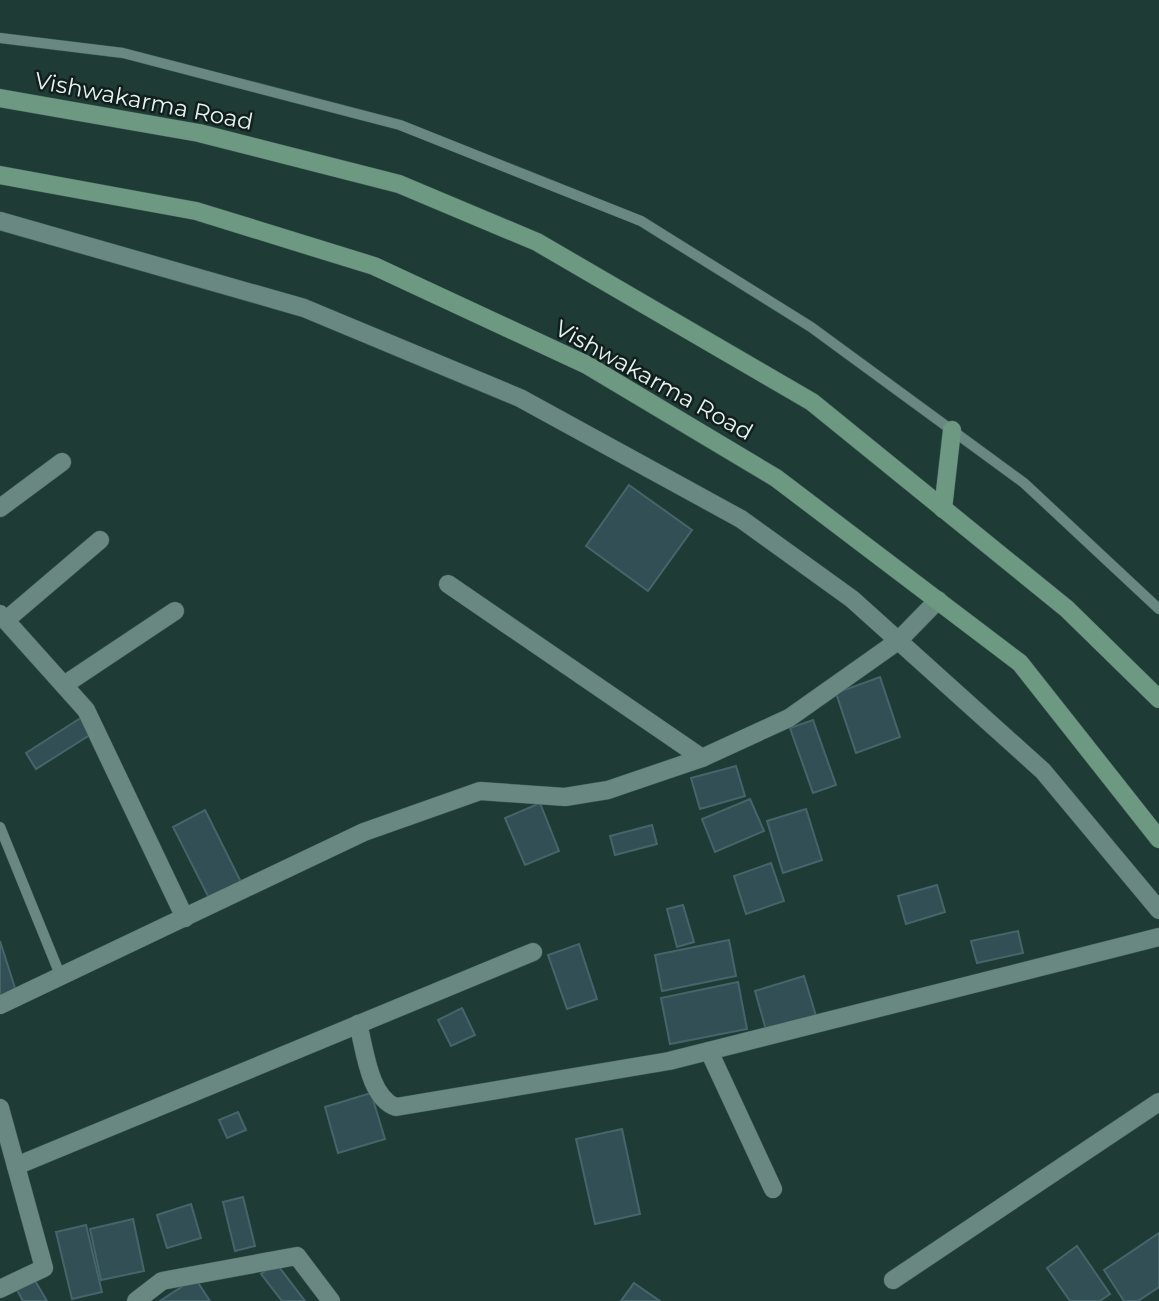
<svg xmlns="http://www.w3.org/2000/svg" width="1159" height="1301" font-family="Montserrat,sans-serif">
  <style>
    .building { fill: #314f55; stroke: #46656b; stroke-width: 2 }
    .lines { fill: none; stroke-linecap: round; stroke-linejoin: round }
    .service-casing { stroke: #3e5954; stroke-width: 11 }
    .minor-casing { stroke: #3e5954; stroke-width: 19 }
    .secondary-casing { stroke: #3e5954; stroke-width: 19 }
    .service { stroke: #698881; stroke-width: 10 }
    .minor { stroke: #698881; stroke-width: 18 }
    .secondary { stroke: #6d9982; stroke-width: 18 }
    .labels { text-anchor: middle; stroke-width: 5; stroke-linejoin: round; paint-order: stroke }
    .street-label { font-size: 23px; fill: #e4f5f1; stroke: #131f1c }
  </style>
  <rect width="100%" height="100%" fill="#1e3b35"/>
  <g class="building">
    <path d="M629,485L692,530L648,591L586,546Z"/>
    <path d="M880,677L900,737L856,753L836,693Z"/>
    <path d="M82,717L93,733L36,769L26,753Z"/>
    <path d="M813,720L836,785L813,793L790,728Z"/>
    <path d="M736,766L745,796L700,809L691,778Z"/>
    <path d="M750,799L764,831L715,852L702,819Z"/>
    <path d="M540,803L559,851L525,865L505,818Z"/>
    <path d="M806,809L822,860L783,873L767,821Z"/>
    <path d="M205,810L241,882L209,898L173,827Z"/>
    <path d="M652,825L657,844L615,855L610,836Z"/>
    <path d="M771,863L784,901L746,914L734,876Z"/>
    <path d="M937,885L945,912L906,924L898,896Z"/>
    <path d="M683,905L694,942L677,947L667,909Z"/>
    <path d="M1018,931L1023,953L977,963L971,941Z"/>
    <path d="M729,940L736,976L662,991L655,955Z"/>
    <path d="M0,941L16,991L0,996Z"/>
    <path d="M579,944L597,999L567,1009L548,955Z"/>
    <path d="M804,976L816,1016L766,1030L755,991Z"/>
    <path d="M738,982L747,1029L670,1044L661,998Z"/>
    <path d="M462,1008L475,1035L451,1046L438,1020Z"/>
    <path d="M371,1093L385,1139L338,1153L325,1107Z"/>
    <path d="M238,1112L246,1130L227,1138L219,1120Z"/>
    <path d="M622,1129L640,1214L595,1224L576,1139Z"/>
    <path d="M243,1197L255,1246L235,1251L223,1202Z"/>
    <path d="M191,1204L201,1238L167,1248L157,1215Z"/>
    <path d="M133,1219L144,1271L101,1280L90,1229Z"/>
    <path d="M86,1225L102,1292L72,1299L56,1232Z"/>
    <path d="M1159,1233V1287L1138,1301H1124L1104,1270Z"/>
    <path d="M1077,1246L1110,1294L1100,1301H1070L1047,1268Z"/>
    <path d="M276,1263L305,1301H282L261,1274Z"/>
    <path d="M195,1278L210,1301H160Z"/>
    <path d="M34,1279L47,1301H23L17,1290Z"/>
    <path d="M634,1283L660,1301H621Z"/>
  </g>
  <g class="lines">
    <g class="service-casing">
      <g id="service">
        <path d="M0,38L123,53L400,125L641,221L811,327L1024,483L1159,609"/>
        <path d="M0,827L61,977"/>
      </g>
    </g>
    <g class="minor-casing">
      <g id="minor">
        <path d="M0,221L304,308L520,398L741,519L852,599L1043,771L1159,910"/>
        <path d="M0,508L62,462"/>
        <path d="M448,584L702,758"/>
        <path d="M0,614L86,710L185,918"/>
        <path d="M6,620L100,540"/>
        <path d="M64,685L175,611"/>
        <path d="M0,1005L364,832L480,791L565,797L608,790L702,758L789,718L898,641L938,600"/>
        <path d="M358,1024C365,1049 369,1098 396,1107L669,1061L1159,937"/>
        <path d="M709,1051L773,1189"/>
        <path d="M0,1108L44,1268L0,1289"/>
        <path d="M16,1166L533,952"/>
        <path d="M893,1280L1159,1102"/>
        <path d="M136,1301L162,1281L297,1256L331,1301"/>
      </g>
    </g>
    <g class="secondary-casing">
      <g id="secondary">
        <path d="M0,98L199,133L399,184L537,242L812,402L1067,609L1159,699"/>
        <path d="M0,175L196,211L374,266L587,365L776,478L1020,663L1159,839"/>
        <path d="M943,509L952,430"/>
      </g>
    </g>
    <use href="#service" class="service"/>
    <use href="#minor" class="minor"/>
    <use href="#secondary" class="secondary"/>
  </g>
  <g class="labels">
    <g class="street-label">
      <text transform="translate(144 101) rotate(11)" y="8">Vishwakarma Road</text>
      <text transform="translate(654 380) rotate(29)" y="8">Vishwakarma Road</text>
    </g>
  </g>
</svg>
